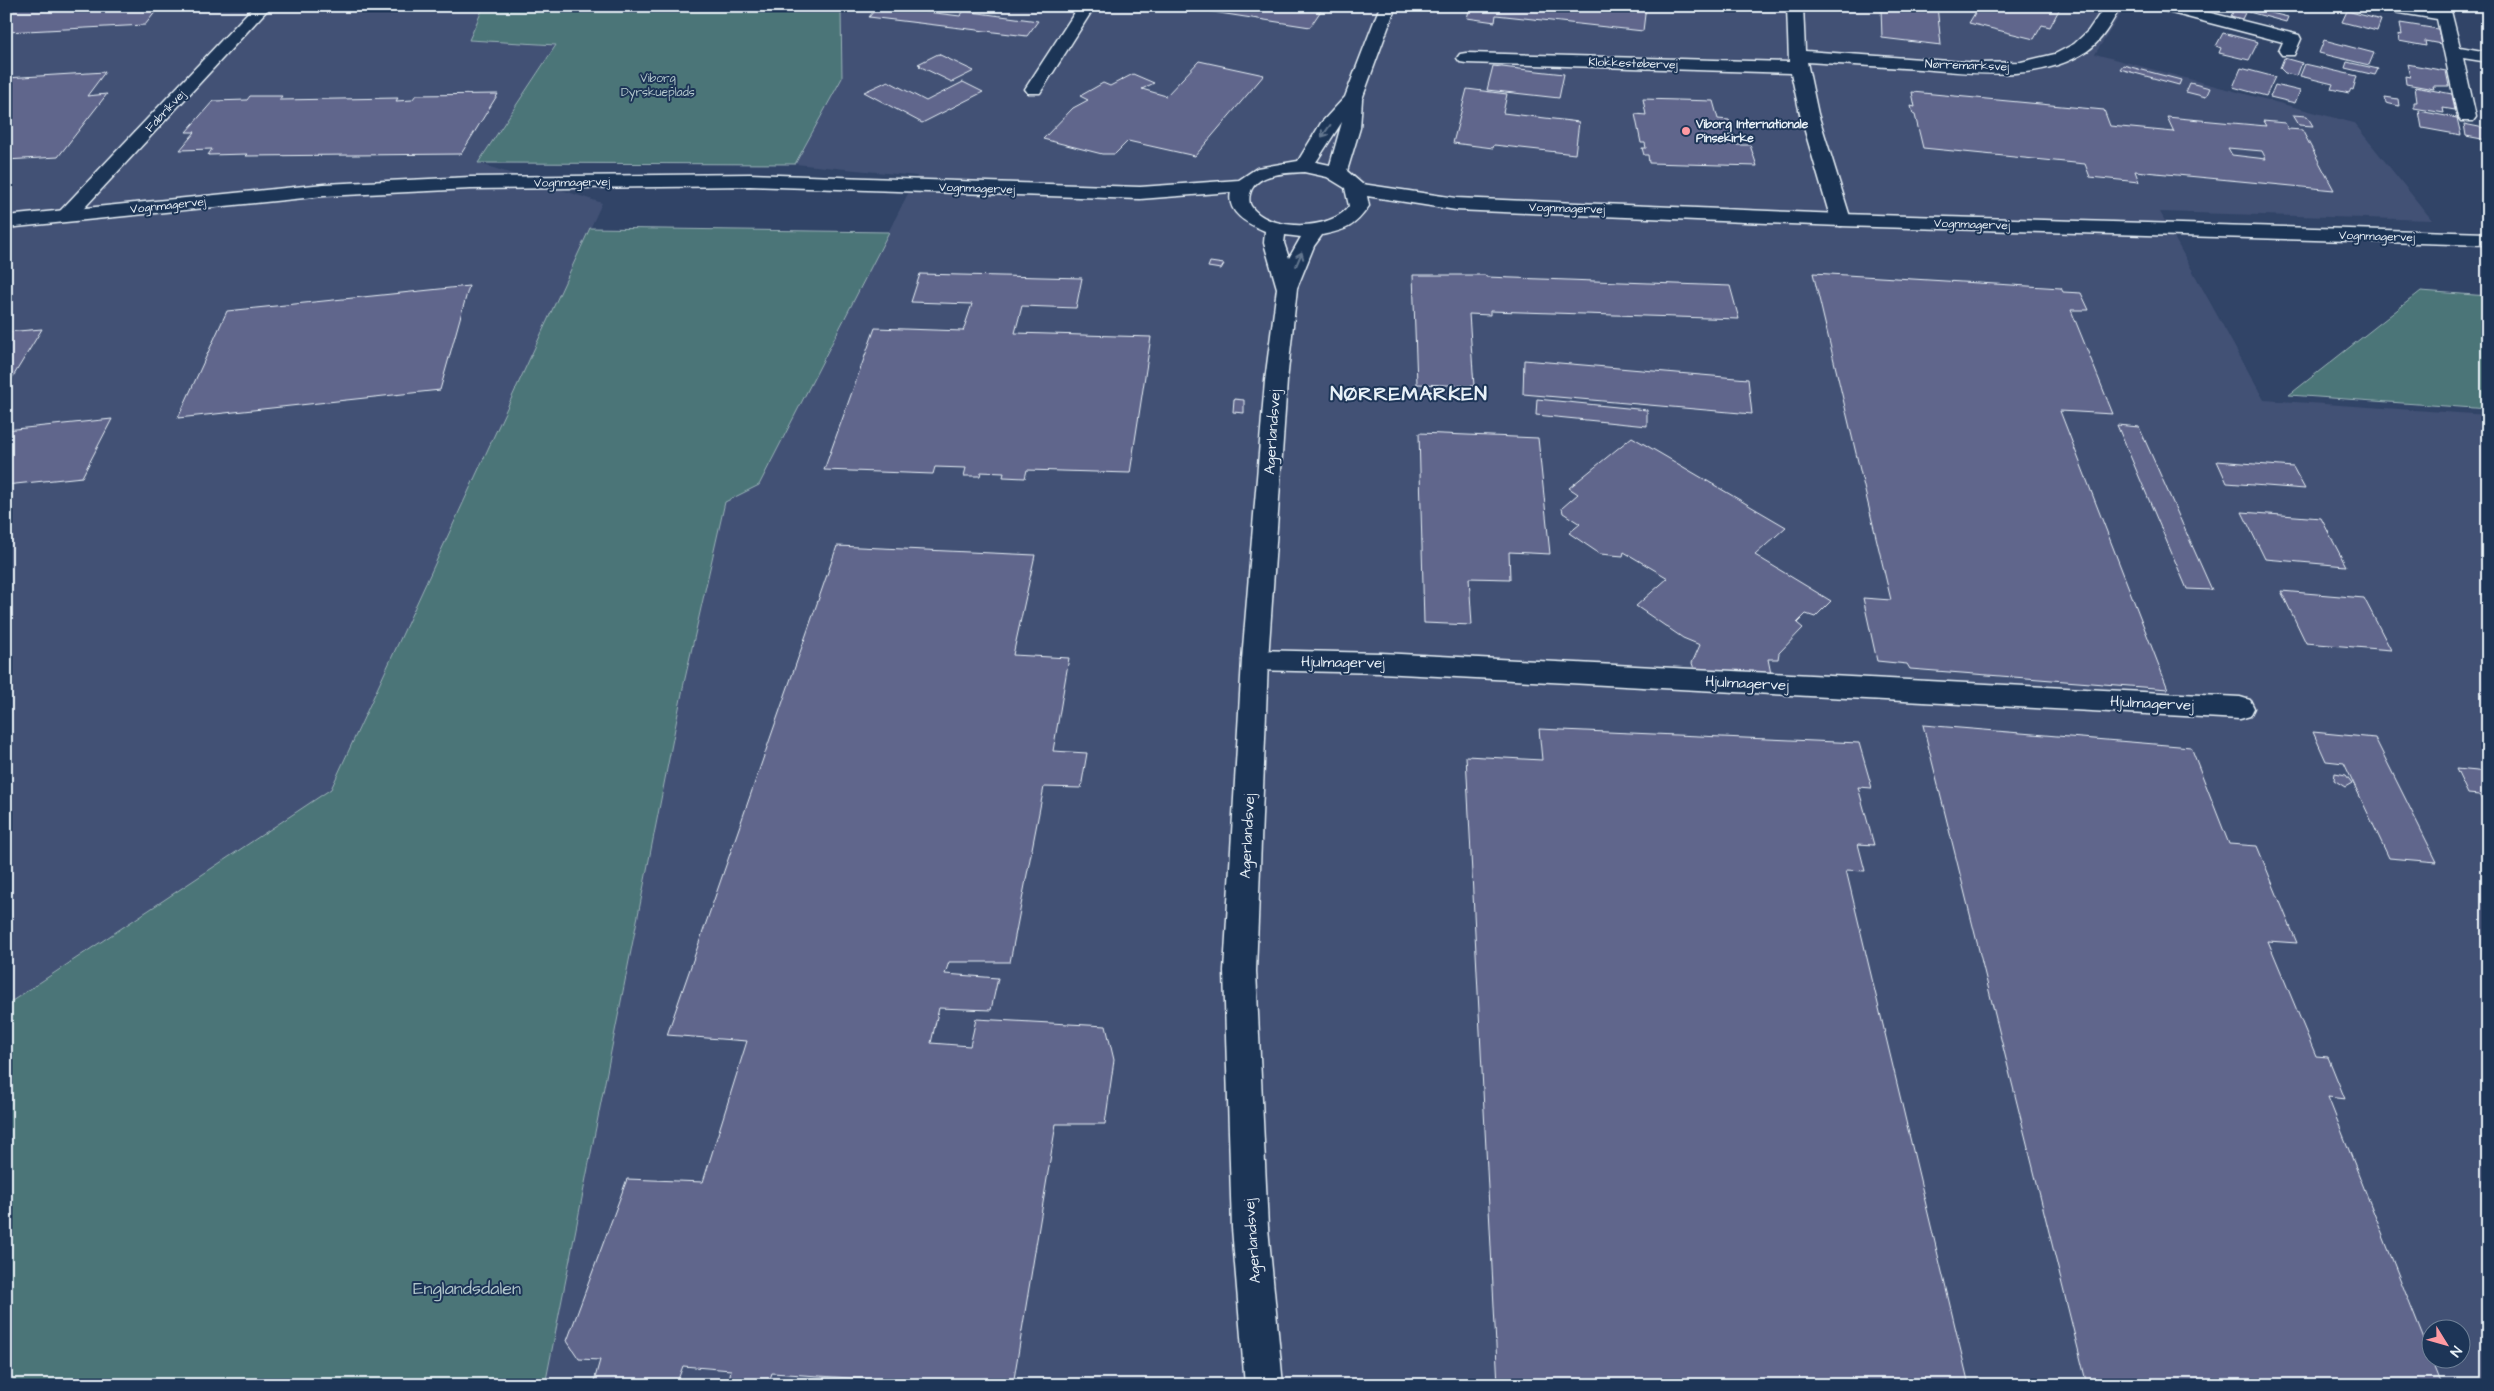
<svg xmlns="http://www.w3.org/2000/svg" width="2494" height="1391" font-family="'Architects Daughter',sans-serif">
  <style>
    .built { fill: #425175; fill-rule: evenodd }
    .green { fill: #4c7478; stroke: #9ab2b8 }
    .building { fill: #61668c; stroke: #e8f1f8; fill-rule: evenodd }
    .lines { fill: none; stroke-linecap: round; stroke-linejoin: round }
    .street-casing { stroke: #e8f1f8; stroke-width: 3 }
    .secondary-casing { stroke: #e8f1f8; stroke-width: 3 }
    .street { fill: #1d3557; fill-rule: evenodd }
    .secondary { fill: #1d3557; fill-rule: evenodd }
    .oneway { stroke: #64778f }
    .poi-dot { fill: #ff9aa2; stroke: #1d3557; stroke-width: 2 }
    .labels { text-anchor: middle; stroke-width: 4; stroke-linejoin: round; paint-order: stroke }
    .far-street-label { font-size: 12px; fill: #e8f1f8; stroke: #1d3557 }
    .far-park-label { font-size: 12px; fill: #b1c5cb; stroke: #1d3557 }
    .far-poi-label { font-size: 12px; font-weight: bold; fill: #e8f1f8; stroke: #1d3557; text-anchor: start }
    .street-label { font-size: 15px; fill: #e8f1f8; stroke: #1d3557 }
    .near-park-label { font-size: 18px; fill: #b1c5cb; stroke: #1d3557 }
    .district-label { font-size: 20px; font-weight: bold; letter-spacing: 1px; fill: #e8f1f8; stroke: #1d3557 }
  </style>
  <rect width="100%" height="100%" fill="#314467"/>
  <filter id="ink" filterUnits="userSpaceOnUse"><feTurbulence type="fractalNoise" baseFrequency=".02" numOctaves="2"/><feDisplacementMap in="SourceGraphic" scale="10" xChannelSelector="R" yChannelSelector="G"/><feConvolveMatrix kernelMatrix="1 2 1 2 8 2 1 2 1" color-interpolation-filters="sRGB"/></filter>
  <g filter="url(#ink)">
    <g class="built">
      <path d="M6,6H484L469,40L556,44L478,163L602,203L55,1385H6Z"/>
      <path d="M846,6H2126L2095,54L2354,123L2432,220L2160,212L2264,400L2488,415V1385H545L684,683L725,502L759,485L917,176L795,164L842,78L841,11ZM2432,1328H2462V1358H2432Z"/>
    </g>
    <g class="green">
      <path d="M484,6H846L841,12L842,78L795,164L478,163L556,45L469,40Z"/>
      <path d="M590,228L889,232L759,485L725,502L684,683L545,1385H6V1005L331,789Z"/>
      <path d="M2421,291L2488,296V409L2289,395Z"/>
    </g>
    <g class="building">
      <path d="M6,6H160L145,25L6,32Z"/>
      <path d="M878,6H912L914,7L911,10L960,16L964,11L1038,21L1027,36L869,17Z"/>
      <path d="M1174,6H1324L1310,27Z"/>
      <path d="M1463,6H1646L1643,31L1496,15L1495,22L1467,18L1469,11L1461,10Z"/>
      <path d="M1937,6L1941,45L1882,38L1881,8L1871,6Z"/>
      <path d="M1970,6H2061L2050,27L2042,25L2034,39L1969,23L1978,8Z"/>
      <path d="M2251,9L2267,12L2288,17L2286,22L2249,12Z"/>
      <path d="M2234,10L2245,13L2242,19L2231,16Z"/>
      <path d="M2347,11L2381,20L2377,31L2342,22Z"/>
      <path d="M2400,23L2438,29L2441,44L2425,41L2426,46L2399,41L2398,34L2402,35Z"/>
      <path d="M2223,33L2258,42L2249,60L2219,53L2221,48L2216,46Z"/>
      <path d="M2324,40L2374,53L2369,65L2319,53Z"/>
      <path d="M938,54L974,71L952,82L919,66L921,65L918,64Z"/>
      <path d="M2284,58L2302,63L2297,76L2285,73L2280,68Z"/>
      <path d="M1199,61L1264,75L1195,156L1128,141L1115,154H1102L1043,139L1073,108L1088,100L1080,96L1103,83L1110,86L1133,74L1154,83L1142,89L1166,96Z"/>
      <path d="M2347,62L2378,69L2375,75L2345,68Z"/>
      <path d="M2305,64L2357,76L2353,90L2351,89L2349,93L2331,89L2333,84L2300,76Z"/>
      <path d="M2407,64L2446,71L2449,86H2433L2434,89L2406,84L2405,76L2410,77Z"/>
      <path d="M2123,65L2181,80L2179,85L2120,69Z"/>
      <path d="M1493,66L1564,74L1559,98L1487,90Z"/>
      <path d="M2241,68L2275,77L2266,96L2233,87Z"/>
      <path d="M105,72L87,96L107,94L58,157L6,160V78Z"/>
      <path d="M888,81L926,101L963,82L983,92L922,123L864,92Z"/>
      <path d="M2190,83L2210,88L2206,97L2186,92Z"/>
      <path d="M2275,85L2300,91L2295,103L2270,97Z"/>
      <path d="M2415,87L2452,94L2455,110L2443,108L2444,113L2414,108V102H2417Z"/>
      <path d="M1467,89L1507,94L1503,113L1579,122L1575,154L1494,145L1493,148L1453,143Z"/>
      <path d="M1912,92L2104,110L2110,126L2174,132L2167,117L2266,126L2263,121L2285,123L2288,129L2302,130L2334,190L2135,171L2139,182L2090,177L2085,164L1923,148L1915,115L1913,114L1911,106L1915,107ZM2228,148L2262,151L2266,159L2232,155Z"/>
      <path d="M498,94L461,154L246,156L248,154L208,155L212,149L180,150L195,132H186L213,101L247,100L250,96H282L279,100L398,98L396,101L412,100L416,95Z"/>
      <path d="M2385,97L2398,99L2399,106L2386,103Z"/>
      <path d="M1643,99L1713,101L1718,119L1729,120L1737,145H1750L1757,166L1649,163L1648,155H1644L1642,148H1646L1645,143H1641L1635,114L1646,115Z"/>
      <path d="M2419,111L2457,118L2461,135L2422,128Z"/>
      <path d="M2293,115L2307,116L2313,126L2299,125Z"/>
      <path d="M2464,124L2484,128L2487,140L2466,136Z"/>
      <path d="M1210,262L1224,264L1221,269L1208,267Z"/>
      <path d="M1813,273L2061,288L2063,292L2081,293L2089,310H2071L2113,414L2060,411L2168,689L1910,669L1907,664L1877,661L1863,598L1891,600Z"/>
      <path d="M920,274L1082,278L1076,308L1022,306L1015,333L1151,337L1130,473L1027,470L1025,478L1003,477L1004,473L981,472L980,476H964L966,468L935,467L933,474L824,470L875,328L963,331L972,304L911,302Z"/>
      <path d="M1413,275H1485L1486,277L1730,286L1739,319L1490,311V315L1469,314L1474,386L1417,384Z"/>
      <path d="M469,286L440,390L178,418L227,311Z"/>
      <path d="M42,329L6,388V332Z"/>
      <path d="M1524,360L1748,379L1752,414L1523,394Z"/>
      <path d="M1234,399L1244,400V413L1233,412Z"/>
      <path d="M1537,399L1647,410V426L1536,415Z"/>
      <path d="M112,419L82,477L6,485V430Z"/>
      <path d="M2117,425L2139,427L2212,590L2187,589Z"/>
      <path d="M1419,433L1538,438L1550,554L1509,552L1510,579L1469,578L1472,625L1424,623Z"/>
      <path d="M1632,437L1786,527L1755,555L1831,601L1815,617L1806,614L1797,623L1803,628L1779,653L1778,659H1768L1771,674L1694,669L1692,663L1700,645L1683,638L1636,606L1668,578L1624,552L1623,556L1600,554L1569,533L1580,524L1563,513L1562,508L1578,494L1569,488Z"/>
      <path d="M2217,461L2293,467L2305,489L2227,483Z"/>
      <path d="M2242,512L2321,518L2346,566L2265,559Z"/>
      <path d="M837,546L1035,555L1013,655L1069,658L1053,751L1087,753L1081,788L1044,787L1010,962H949L945,974L998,978L991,1010L939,1008L931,1043L970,1046L976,1019L1106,1026L1114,1060L1105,1124H1056L1013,1385H959L772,1373L768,1385H728L731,1370L683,1366L676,1385H593L600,1360L579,1359L567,1341L627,1179L703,1182L747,1041L667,1035Z"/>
      <path d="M2281,591L2364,598L2391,650L2306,643Z"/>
      <path d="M1923,725L2191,747L2229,844L2257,846L2297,943L2268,941L2316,1056L2328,1057L2345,1099L2328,1097L2442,1385H2087Z"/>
      <path d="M1539,729L1859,743L1872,788L1858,787L1874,845L1858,844L1865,871L1846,870L1969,1385H1498L1466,756L1542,760Z"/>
      <path d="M2313,732L2375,738L2437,862L2389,858L2344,763L2326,761Z"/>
      <path d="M2456,769L2488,772V810L2479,795L2468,794Z"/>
      <path d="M2335,773L2346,775L2352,783L2345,787L2334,780Z"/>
    </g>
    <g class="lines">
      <g class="street-casing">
        <g id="street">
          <path d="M254,6H271L74,219H60L57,215L60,211Z"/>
          <path d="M1079,6H1095L1040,93H1028L1025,89Z"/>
          <path d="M1787,6H1803L1805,51L1979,63L2021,62L2055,54L2074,44L2088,31L2105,6H2121C2112,22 2102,41 2087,51C2038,83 1974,73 1920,69C1882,67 1844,64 1807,62L1818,114L1851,220L1848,224L1841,226L1834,224L1831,220L1800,114L1791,73L1466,63L1460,62L1457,58L1460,54L1466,53L1789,62Z"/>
          <path d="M2154,6H2183L2299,35L2301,39L2294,55H2282L2279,51L2283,42L2156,9Z"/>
          <path d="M2421,6L2451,11L2460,47L2488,52V62L2463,58L2476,117L2473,121H2461L2458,117L2437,19L2394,12L2388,10L2386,7Z"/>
          <path d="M1255,650L1381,653L2240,697L2250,700L2254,708L2250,716L2240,719L1381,673L1255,670L1245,667L1242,660L1245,653Z"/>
        </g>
      </g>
      <g class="secondary-casing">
        <path id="secondary" d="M1380,6H1396L1362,99L1360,128L1347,171L1362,184L1456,198L1841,214L2488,233V245L1841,226L1456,210L1367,196L1369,206C1355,227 1346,230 1322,235L1314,246L1297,288L1287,381L1268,660L1256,971L1268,1228L1283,1385H1245L1232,1228L1224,971L1242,660L1265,381L1277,288L1264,243L1265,231C1248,224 1226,213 1231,192L1140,199L750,186L471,189L324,196L6,228V216L324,184L471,177L750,174L1140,187L1239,180L1257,168L1298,161L1321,123L1345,97ZM1342,122L1330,165L1316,162ZM1304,172L1327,177L1345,188L1349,206C1332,231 1268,232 1251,206C1249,203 1249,198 1250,194C1255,173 1287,173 1304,172ZM1285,235L1301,237L1289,258L1284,243Z"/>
      </g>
      <use href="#street" class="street"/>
      <use href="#secondary" class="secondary"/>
    </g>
    <defs><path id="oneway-shaft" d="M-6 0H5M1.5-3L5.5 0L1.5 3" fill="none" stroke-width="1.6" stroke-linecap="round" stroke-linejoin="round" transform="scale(1.25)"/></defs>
    <g class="oneway">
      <use href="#oneway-shaft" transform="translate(1326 131) rotate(126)"/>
      <use href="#oneway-shaft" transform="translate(1299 259) rotate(-67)"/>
    </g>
  </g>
  <circle class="poi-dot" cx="1686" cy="131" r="5"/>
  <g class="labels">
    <g class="far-street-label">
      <text transform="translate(1633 63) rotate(2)" y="4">Klokkestøbervej</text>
      <text transform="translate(1967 65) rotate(2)" y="4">Nørremarksvej</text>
      <text transform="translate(165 111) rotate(-47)" y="4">Fabrikvej</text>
      <text transform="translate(572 182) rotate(-1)" y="4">Vognmagervej</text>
      <text transform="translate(977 188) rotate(2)" y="4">Vognmagervej</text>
      <text transform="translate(168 205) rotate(-6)" y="4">Vognmagervej</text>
      <text transform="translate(1567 208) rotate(2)" y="4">Vognmagervej</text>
      <text transform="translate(1972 224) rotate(2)" y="4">Vognmagervej</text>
      <text transform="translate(2377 236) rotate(2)" y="4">Vognmagervej</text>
    </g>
    <g class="far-park-label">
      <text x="658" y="82">Viborg<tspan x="658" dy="14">Dyrskueplads</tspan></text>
    </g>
    <g class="far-poi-label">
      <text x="1696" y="128">Viborg Internationale<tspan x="1696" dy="14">Pinsekirke</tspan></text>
    </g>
    <g class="street-label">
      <text transform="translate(1272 432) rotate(-86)" y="5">Agerlandsvej</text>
      <text transform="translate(1343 662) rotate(1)" y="5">Hjulmagervej</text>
      <text transform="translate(1747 683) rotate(3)" y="5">Hjulmagervej</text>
      <text transform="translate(2152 703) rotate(3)" y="5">Hjulmagervej</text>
      <text transform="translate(1247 836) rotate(-87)" y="5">Agerlandsvej</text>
      <text transform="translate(1252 1241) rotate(-94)" y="5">Agerlandsvej</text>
    </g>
    <g class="near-park-label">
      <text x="467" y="1294">Englandsdalen</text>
    </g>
    <g class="district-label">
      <text x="1409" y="400">NØRREMARKEN</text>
    </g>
  </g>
  <rect width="2494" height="1391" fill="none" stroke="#1d3557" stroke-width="25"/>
  <rect x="12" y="12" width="2469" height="1366" fill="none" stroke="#e8f1f8" stroke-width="2" filter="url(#ink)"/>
  <g transform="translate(2446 1344) rotate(127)"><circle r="24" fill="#1d3557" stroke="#6e8097"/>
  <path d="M0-4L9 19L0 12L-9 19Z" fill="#ff9aa2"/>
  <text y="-8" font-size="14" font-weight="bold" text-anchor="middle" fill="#e8f1f8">N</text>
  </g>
</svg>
